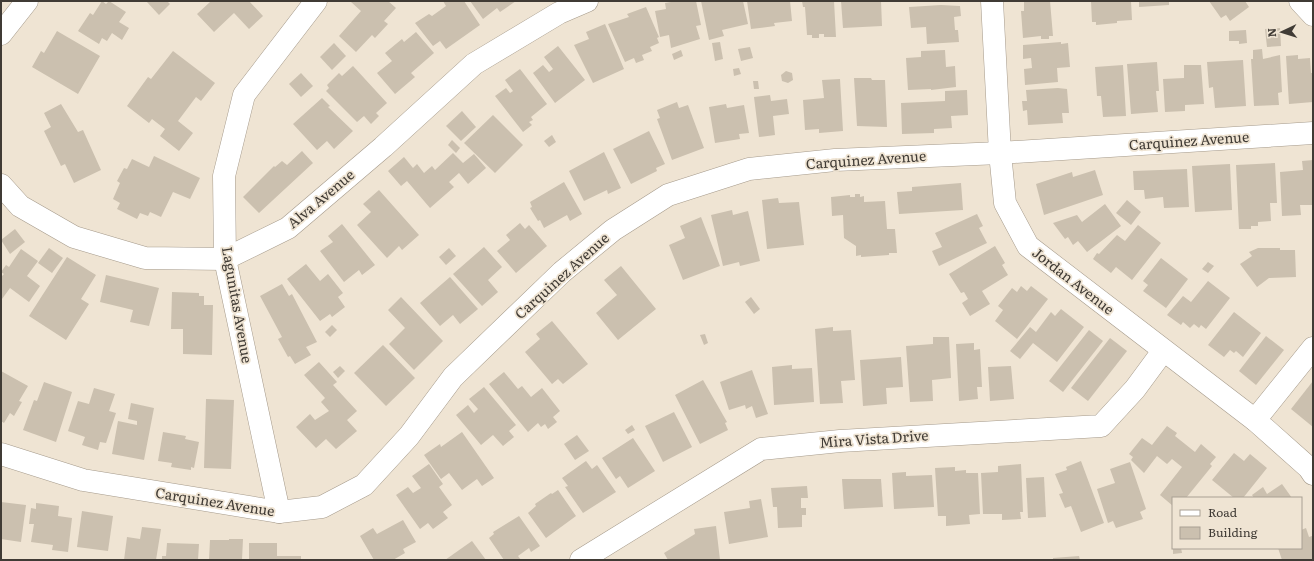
<svg xmlns="http://www.w3.org/2000/svg" width="1314" height="561" font-family="Literata,serif">
  <style>
    .building { fill: #cbc0af }
    .lines { fill: none; stroke-linecap: round; stroke-linejoin: round }
    .street-casing { stroke: #a59a8b; stroke-width: 23 }
    .street { stroke: #fff; stroke-width: 22 }
    .labels { text-anchor: middle; stroke-width: 3.5; stroke-linejoin: round; paint-order: stroke }
    .street-label { font-size: 14px; fill: #403b35; stroke: #efe4d3 }
  </style>
  <rect width="100%" height="100%" fill="#efe4d3"/>
  <g class="building">
    <path d="M102,1L106,4L109,1L126,12L119,22L129,28L122,40L112,33L107,41L102,38L99,44L78,31L90,13L93,15Z"/>
    <path d="M146,1H167L170,4L159,15Z"/>
    <path d="M209,1H249L263,16L249,29L234,13L214,32L197,14L210,2Z"/>
    <path d="M352,1H388L396,8L384,21L388,24L375,38L372,35L356,52L339,36L361,11L351,2Z"/>
    <path d="M443,1H464L480,25L446,49L440,41L433,46L415,23L429,14L432,16L446,6Z"/>
    <path d="M470,1H516L500,12L497,8L483,19Z"/>
    <path d="M677,1H696L701,25L696,26L700,39L671,48L669,35L660,37L655,11L666,9L665,3Z"/>
    <path d="M701,1H743L748,24L722,30L724,36L709,40Z"/>
    <path d="M747,1H790L792,21L774,23L775,26L751,29Z"/>
    <path d="M802,1H834L836,37H824V34H819V38H812V35H807L805,7H803Z"/>
    <path d="M841,1H881L882,26L843,28Z"/>
    <path d="M1024,1H1050L1053,36H1049V39H1041V36L1023,38L1021,11H1024Z"/>
    <path d="M1091,1H1131L1132,20L1117,21V23L1096,25V22H1092Z"/>
    <path d="M1139,1H1169V5L1139,7Z"/>
    <path d="M1209,1H1245L1249,7L1230,21L1226,15L1221,18Z"/>
    <path d="M941,5L960,6L961,16L954,17L955,30H958L959,42L927,44L926,27L911,28L909,7Z"/>
    <path d="M646,7L659,37L657,38L659,43L650,47L652,51L642,55L644,60L636,63L634,58L625,62L608,24L629,17L627,14Z"/>
    <path d="M605,24L624,69L593,83L574,45L589,39L586,32Z"/>
    <path d="M1280,28L1281,46L1267,47L1265,29Z"/>
    <path d="M1246,30L1247,43L1239,44V41H1229V31Z"/>
    <path d="M57,31L100,56L78,94L32,67L41,51L44,53Z"/>
    <path d="M416,32L434,53L411,73L415,77L395,94L377,73L392,61L385,53L402,39L404,42Z"/>
    <path d="M720,42L723,59L715,61L712,43Z"/>
    <path d="M1061,42V44L1068,43L1070,67L1057,68L1058,82L1025,85L1024,69L1032,68L1031,58L1023,59V45Z"/>
    <path d="M334,43L346,56L332,70L320,57Z"/>
    <path d="M558,46L585,80L555,103L533,73L543,65L549,72L553,69L544,57Z"/>
    <path d="M750,47L753,58L741,61L738,49Z"/>
    <path d="M1262,49L1263,59L1280,55L1282,92L1278,93L1279,105L1254,106L1251,59H1253V50Z"/>
    <path d="M681,50L683,56L674,60L672,54Z"/>
    <path d="M945,50L946,67L955,66L956,87L931,90V89L908,90L906,58L921,57V51Z"/>
    <path d="M173,51L215,83L201,101L196,97L178,121L193,133L179,151L160,136L165,129L152,119L149,123L127,106L148,77L151,79Z"/>
    <path d="M1298,55V59L1310,58L1311,73H1313V102L1289,104L1286,56Z"/>
    <path d="M1243,60L1246,106L1215,108L1213,87L1209,88L1207,62Z"/>
    <path d="M1157,62L1159,91H1156L1158,112L1131,114L1127,64Z"/>
    <path d="M1123,65L1126,116L1103,117L1101,96H1097L1095,67Z"/>
    <path d="M1184,65H1201L1204,104L1185,105V111L1165,112L1163,79L1184,78Z"/>
    <path d="M353,66L387,103L376,113L379,116L371,124L364,116L357,122L326,91L329,88L327,85L339,73L342,76Z"/>
    <path d="M739,68L741,74L734,76L733,69Z"/>
    <path d="M520,69L547,104L531,117L533,120L529,122L532,125L523,132L495,96L506,88L510,93L513,91L505,80Z"/>
    <path d="M786,71L792,73L793,80L788,83L782,81L781,75Z"/>
    <path d="M301,73L313,86L301,97L289,84Z"/>
    <path d="M854,78H871L872,80H885L887,127L857,126Z"/>
    <path d="M840,79L843,131L819,133V129L805,130L803,100L824,98L822,80Z"/>
    <path d="M753,81H758L759,89H754Z"/>
    <path d="M1058,88L1067,89L1069,113H1062L1063,123L1028,125L1027,110L1023,111L1022,101H1027L1026,90Z"/>
    <path d="M967,90L968,115L951,116L952,128L934,129V133L902,134L901,103L945,101V91Z"/>
    <path d="M770,95L771,101L787,99L789,114L773,116L775,135L759,137L754,97Z"/>
    <path d="M322,98L330,106L328,107L353,131L334,149L327,141L317,150L293,124Z"/>
    <path d="M677,102L679,108L688,105L704,148L672,160L657,119L660,118L657,110Z"/>
    <path d="M61,104L78,132L83,130L101,170L74,183L65,164L61,166L44,131L51,127L44,113Z"/>
    <path d="M726,104L727,108L744,105L749,133L739,134L740,139L715,143L709,107Z"/>
    <path d="M462,111L476,127L461,141L446,126Z"/>
    <path d="M493,115L523,145L495,173L464,143Z"/>
    <path d="M649,131L665,164L656,168L657,171L631,184L613,149Z"/>
    <path d="M552,135L556,142L549,147L544,141Z"/>
    <path d="M452,140L460,148L456,153L448,145Z"/>
    <path d="M302,151L313,163L259,213L243,197L274,166L275,167L282,161L287,165Z"/>
    <path d="M604,152L621,188L608,194L607,190L584,201L569,171Z"/>
    <path d="M453,153L463,163L474,154L486,168L468,184L459,173L449,182L454,187L430,208L407,181L401,186L388,171L404,157L413,168L417,164L424,173L432,166L435,170Z"/>
    <path d="M154,156L200,178L190,199L173,192L161,217L150,212L148,216L140,213L137,219L117,209L120,203L113,199L120,183L117,181L124,168L127,169L132,159L149,167Z"/>
    <path d="M1313,160V205H1300L1301,215L1282,216L1280,172L1303,170L1302,161Z"/>
    <path d="M1275,163L1277,203H1270L1271,221L1258,222V226H1251V229H1239L1236,165Z"/>
    <path d="M1230,164L1232,210L1195,212L1192,166Z"/>
    <path d="M1187,169L1189,207L1164,208L1163,197L1145,199L1144,190H1134L1133,171Z"/>
    <path d="M1095,170L1103,195L1044,215L1036,184L1072,172L1073,177Z"/>
    <path d="M564,182L582,214L570,221L567,215L544,228L540,220L538,221L530,208L532,207L530,202Z"/>
    <path d="M961,183L963,210L899,214L897,192L912,191V187Z"/>
    <path d="M379,190L419,235L402,250L399,246L387,258L357,225L371,212L363,204Z"/>
    <path d="M855,194H860V197L864,196V202L885,201L887,229H895L897,253H889V255L861,257V255L856,256V246L844,238L843,215L832,216L831,197L850,195V197H855Z"/>
    <path d="M778,198L779,203L799,202L804,245L767,249L762,200Z"/>
    <path d="M1127,200L1141,212L1131,225L1116,213Z"/>
    <path d="M1105,204L1121,226L1087,252L1078,241L1073,245L1068,237L1065,239L1053,223L1077,215L1082,222Z"/>
    <path d="M732,210L733,215L748,211L760,261L740,266L739,262L723,266L711,215Z"/>
    <path d="M977,214L983,226L979,228L987,243L939,266L932,251L942,247L935,233Z"/>
    <path d="M701,217L720,266L683,280L669,245L685,238L680,226Z"/>
    <path d="M520,223L525,229L529,225L547,246L516,273L497,251L510,240L506,235Z"/>
    <path d="M342,224L375,265L362,275L359,270L344,282L320,251L333,242L328,236Z"/>
    <path d="M1138,225L1161,243L1132,280L1116,267L1111,273L1093,259L1097,253L1099,254L1117,235L1125,241Z"/>
    <path d="M15,229L25,242L10,254L1,240Z"/>
    <path d="M995,246L1005,263L1002,265L1008,275L982,291L990,304L970,316L962,303L968,299L964,292L961,293L949,274Z"/>
    <path d="M484,247L502,267L488,280L498,292L482,306L453,274Z"/>
    <path d="M49,248L63,258L52,273L38,263Z"/>
    <path d="M449,248L456,256L446,265L439,257Z"/>
    <path d="M1258,248H1280V250H1295L1296,277L1269,278L1257,287L1240,264L1252,256L1249,252Z"/>
    <path d="M21,249L38,261L27,276L40,286L29,302L10,288L2,299L1,277L4,274L1,272L6,265L9,267Z"/>
    <path d="M67,257L96,275L81,299L89,304L66,340L29,316Z"/>
    <path d="M1161,258L1188,279L1166,308L1143,291L1148,285L1143,281Z"/>
    <path d="M1208,262L1214,266L1208,273L1202,269Z"/>
    <path d="M306,264L320,281L328,274L343,293L338,297L345,307L332,317L330,314L320,321L287,279Z"/>
    <path d="M621,266L656,309L618,340L596,313L617,295L604,280Z"/>
    <path d="M106,275L159,288L149,326L130,322L133,310L100,302Z"/>
    <path d="M450,277L478,309L460,324L453,315L440,326L420,303Z"/>
    <path d="M1208,281L1230,298L1206,329L1201,325L1199,328L1194,324L1190,328L1183,322L1181,325L1167,315L1183,296L1191,302Z"/>
    <path d="M282,284L289,296L292,294L317,342L306,347L311,355L295,364L290,356L288,357L278,339L282,337L260,296Z"/>
    <path d="M1021,286L1027,291L1031,286L1048,299L1017,339L995,321L1003,310L998,306L1012,288L1017,292Z"/>
    <path d="M172,292L199,293V296H204V305H213L212,355L183,354V329H171Z"/>
    <path d="M401,297L443,341L414,370L389,344L405,328L388,310Z"/>
    <path d="M751,297L760,309L754,314L745,302Z"/>
    <path d="M1061,309L1084,327L1057,362L1033,343L1020,359L1010,351L1030,327L1036,332L1051,312L1055,316Z"/>
    <path d="M1234,312L1261,333L1243,357L1236,351L1234,353L1230,350L1224,357L1208,345Z"/>
    <path d="M552,321L588,364L563,384L558,379L552,384L525,352L540,339L536,334Z"/>
    <path d="M332,325L337,330L330,337L325,332Z"/>
    <path d="M833,327V331L851,330L855,380L841,381L843,403L820,404L815,329Z"/>
    <path d="M1089,330L1103,341L1063,392L1049,381Z"/>
    <path d="M705,334L708,343L704,345L700,335Z"/>
    <path d="M1266,336L1284,350L1256,385L1239,371Z"/>
    <path d="M933,337H949L951,378L932,380L933,401L910,402L906,346L933,344Z"/>
    <path d="M1110,338L1127,351L1088,401L1071,388Z"/>
    <path d="M974,343V350L980,349L982,387H977L978,399L959,401L956,344Z"/>
    <path d="M383,345L415,378L386,406L354,373Z"/>
    <path d="M901,357L903,387L886,388L887,404L863,406L860,360Z"/>
    <path d="M319,362L337,382L333,385L357,411L347,420L357,431L336,449L326,439L316,448L296,427L310,414L315,420L329,411L321,402L325,398L304,375Z"/>
    <path d="M792,365V369L812,368L814,402L774,405L772,367Z"/>
    <path d="M340,366L345,371L338,378L333,372Z"/>
    <path d="M1011,366L1014,399L990,401L988,367Z"/>
    <path d="M752,370L768,414L756,418L752,406L746,409L745,405L729,410L720,382Z"/>
    <path d="M1,371L28,386L19,401L22,402L14,416L10,413L4,423L1,421Z"/>
    <path d="M504,372L518,389L522,386L531,397L542,388L560,411L553,417L557,422L548,429L545,424L541,427L538,423L528,432L489,384Z"/>
    <path d="M703,380L727,422L725,423L728,430L700,444L675,395Z"/>
    <path d="M1313,381V427L1291,409Z"/>
    <path d="M44,382L72,392L56,442L23,430L34,400L37,401Z"/>
    <path d="M484,387L516,425L509,431L514,437L503,446L493,435L481,445L456,415L468,405L474,413L478,409L469,399Z"/>
    <path d="M94,388L115,394L109,411L116,413L106,443L100,442L98,450L82,445L85,437L68,431L78,401L89,404Z"/>
    <path d="M206,399L234,400L231,469L204,468Z"/>
    <path d="M131,403L154,408L144,460L112,454L118,421L137,425V421L128,419Z"/>
    <path d="M674,412L692,447L663,462L645,426Z"/>
    <path d="M632,425L635,430L628,434L625,430Z"/>
    <path d="M1167,426L1177,433L1175,436L1195,452L1201,444L1216,457L1210,464L1212,466L1186,498H1173V506L1160,495L1182,467L1172,459L1167,464L1157,456L1144,473L1131,460L1133,457L1129,454L1142,438L1152,445Z"/>
    <path d="M163,432L186,436L185,439L199,442L194,468L191,467V470L171,467L172,463L158,461Z"/>
    <path d="M462,432L494,478L482,486L477,479L462,490L449,473L441,479L424,455L440,444L441,447Z"/>
    <path d="M577,435L589,451L575,460L564,444Z"/>
    <path d="M633,438L655,471L628,488L620,476L616,479L602,458Z"/>
    <path d="M1234,453L1244,461L1250,454L1267,468L1243,498H1234L1212,480Z"/>
    <path d="M586,461L592,469L597,465L616,492L583,513L565,487L568,486L562,478Z"/>
    <path d="M1081,461L1104,523L1081,532L1071,506L1065,508L1059,494L1063,493L1055,474L1067,470L1066,467Z"/>
    <path d="M1130,462L1146,509L1140,512L1143,519L1116,528L1113,521L1108,523L1097,489L1115,483L1110,469Z"/>
    <path d="M429,464L443,484L439,487L452,505L443,512L448,518L433,529L428,523L420,529L396,495L408,487L413,493L421,488L412,476Z"/>
    <path d="M1021,464L1023,512H1020L1021,519L1002,520V514H983L981,473L998,472V466Z"/>
    <path d="M955,467V471L966,470V473H978L980,514L969,515L970,524L946,526V516H938L935,468Z"/>
    <path d="M906,472V476L932,475L934,507L894,509L892,473Z"/>
    <path d="M1044,477L1046,517L1028,518L1026,478Z"/>
    <path d="M842,479H881L883,507L844,509Z"/>
    <path d="M1282,484L1292,498H1254L1252,495L1263,487L1267,494Z"/>
    <path d="M807,486L808,498H801V508H806V515H802V527L778,528L777,507H773L771,488Z"/>
    <path d="M558,490L576,516L546,538L528,513L536,506L535,504L551,493L552,494Z"/>
    <path d="M761,499L768,537L729,544L724,512L750,508L749,501Z"/>
    <path d="M1,502L26,505L21,542L1,539Z"/>
    <path d="M36,503L59,506L58,516L72,518L68,552L52,550L53,545L31,542L34,524H29L31,508L36,509Z"/>
    <path d="M82,511L113,516L108,551L77,547Z"/>
    <path d="M519,516L540,546L531,552L529,548L518,556L521,560H504L489,538L494,534L493,532Z"/>
    <path d="M403,520L416,542L403,549L405,553L393,560H374L360,536L373,528L377,534Z"/>
    <path d="M716,526L720,560H668L664,553L695,534L694,529Z"/>
    <path d="M142,527L161,529L156,560H124L127,537L140,539Z"/>
    <path d="M1306,528L1309,537L1312,536L1313,538V560H1282L1278,548H1301V530Z"/>
    <path d="M229,539H243L242,560H209L210,540H229Z"/>
    <path d="M472,541L486,560H445Z"/>
    <path d="M167,543L199,544L198,560H162V556H166Z"/>
    <path d="M249,543H277V556H301V560H249Z"/>
    <path d="M1173,548H1181L1182,553L1173,554Z"/>
    <path d="M1079,556L1080,560H1053V558Z"/>
  </g>
  <g class="lines">
    <g class="street-casing">
      <g id="street">
        <path d="M992,1L1000,153L1005,203L1028,246L1255,420L1309,468L1313,474"/>
        <path d="M1300,1L1313,15"/>
        <path d="M1,34L27,1"/>
        <path d="M1,185L20,206L74,237L145,258L225,259L288,228L383,147L474,64L559,13L587,1"/>
        <path d="M1255,420L1313,348"/>
        <path d="M1,454L83,480L279,512L322,507L364,485L409,436L453,377L562,272L613,230L668,195L749,169L835,160L1000,153L1313,133"/>
        <path d="M279,512L225,259L224,176L244,95L316,1"/>
        <path d="M581,560L761,449L840,441L1101,426L1135,389L1163,351"/>
      </g>
    </g>
    <use href="#street" class="street"/>
  </g>
  <g class="labels">
    <g class="street-label">
      <text transform="translate(1189 141) rotate(-4)" y="5">Carquinez Avenue</text>
      <text transform="translate(866 160) rotate(-4)" y="5">Carquinez Avenue</text>
      <text transform="translate(321 199) rotate(-40)" y="5">Alva Avenue</text>
      <text transform="translate(562 276) rotate(-42)" y="5">Carquinez Avenue</text>
      <text transform="translate(1073 281) rotate(38)" y="5">Jordan Avenue</text>
      <text transform="translate(237 305) rotate(80)" y="5">Lagunitas Avenue</text>
      <text transform="translate(874 439) rotate(-4)" y="5">Mira Vista Drive</text>
      <text transform="translate(215 502) rotate(9)" y="5">Carquinez Avenue</text>
    </g>
  </g>
  <rect width="1314" height="561" fill="none" stroke="#403b35" stroke-width="4"/>
  <rect x="1172" y="497" width="130" height="52" fill="#efe4d3" stroke="#a9a094"/>
  <rect x="1180" y="510" width="20" height="6" fill="#ffffff" stroke="#a9a094"/>
  <text x="1208" y="517" font-size="12" fill="#403b35">Road</text>
  <rect x="1180" y="527" width="20" height="12" fill="#cbc0af" stroke="#a9a094"/>
  <text x="1208" y="537" font-size="12" fill="#403b35">Building</text>
  <g transform="translate(1282 32) rotate(266)" stroke="#efe4d3" stroke-width="3" paint-order="stroke">
  <path d="M0-3L7 15L0 10L-7 15Z" fill="#403b35"/>
  <text y="-6" font-size="11" font-weight="bold" text-anchor="middle" fill="#403b35">N</text>
  </g>
</svg>
